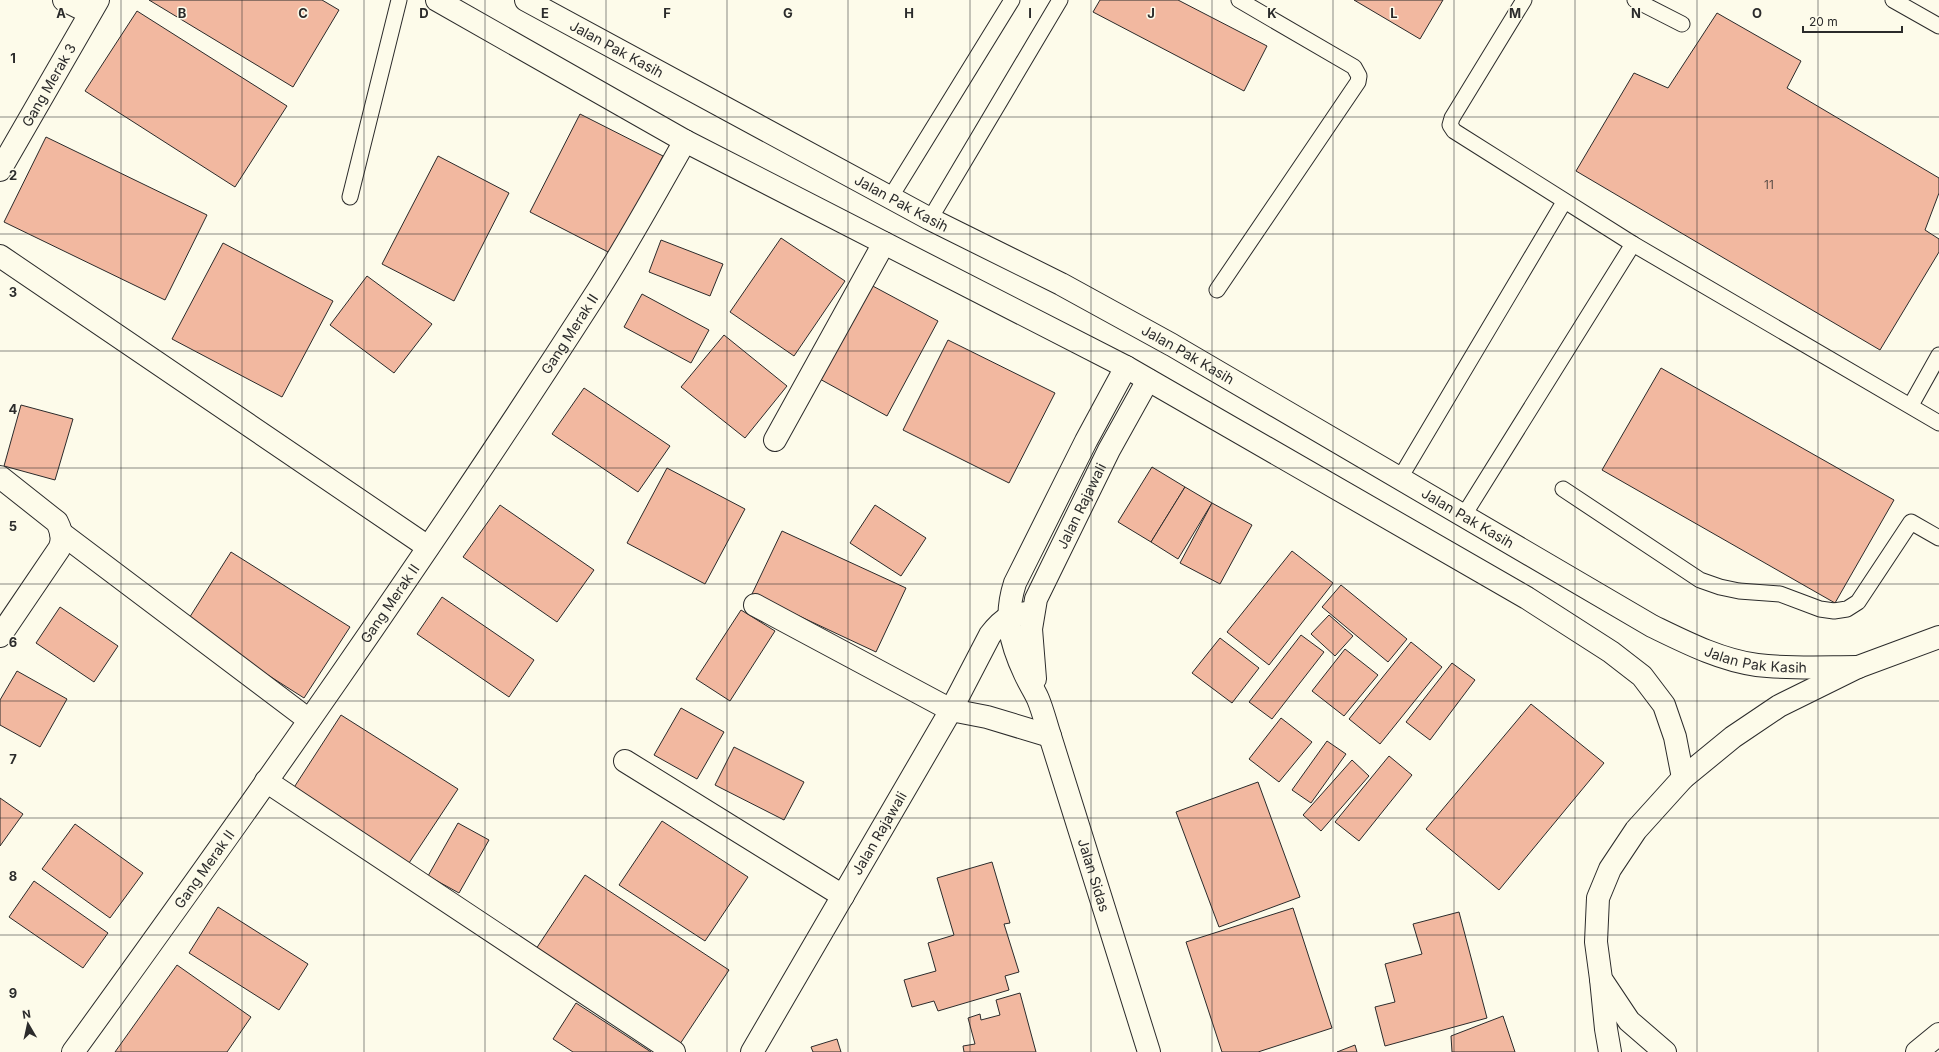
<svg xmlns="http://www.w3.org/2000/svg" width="1939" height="1052" font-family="Inter,sans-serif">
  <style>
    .building { fill: #f2b8a0; stroke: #2b2b2b }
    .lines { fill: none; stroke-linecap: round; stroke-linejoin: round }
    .lane-casing { stroke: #2b2b2b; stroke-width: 17 }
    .street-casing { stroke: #2b2b2b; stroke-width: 24 }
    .secondary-casing { stroke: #2b2b2b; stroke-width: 24 }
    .highway-casing { stroke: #2b2b2b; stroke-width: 24 }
    .lane { stroke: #fdfbea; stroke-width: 15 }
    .street { stroke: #fdfbea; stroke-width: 22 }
    .secondary { stroke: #fdfbea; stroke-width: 22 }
    .highway { stroke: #fdfbea; stroke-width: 22 }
    .grid { fill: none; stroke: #2b2b2b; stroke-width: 1; stroke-opacity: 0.55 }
    .labels { text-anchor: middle; stroke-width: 3; stroke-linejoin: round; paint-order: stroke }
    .number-label { font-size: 12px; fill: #5d4e48 }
    .street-label { font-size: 14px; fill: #2b2b2b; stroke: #fdfbea }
    .grid-label { font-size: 13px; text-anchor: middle; font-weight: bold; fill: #2b2b2b; stroke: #fdfbea; stroke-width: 3; stroke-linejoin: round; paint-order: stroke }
  </style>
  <rect width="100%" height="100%" fill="#fdfbea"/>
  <g class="building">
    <path d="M149,0H322L339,10L293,87Z"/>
    <path d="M1100,0H1178L1267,46L1244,91L1093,12Z"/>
    <path d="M1354,0H1443L1420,39Z"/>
    <path d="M137,11L287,106L235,187L85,91Z"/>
    <path d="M1717,13L1801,61L1787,88L1939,178V193L1925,230L1939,239V252L1880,350L1576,171L1634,73L1668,88Z"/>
    <path d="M580,114L663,156L612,254L530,212Z"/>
    <path d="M46,137L207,215L165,300L4,222Z"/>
    <path d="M438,156L509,193L454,301L382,264Z"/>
    <path d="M781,238L845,281L794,356L730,312Z"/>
    <path d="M661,240L723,264L710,296L649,272Z"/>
    <path d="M223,243L333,301L282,397L172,339Z"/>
    <path d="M367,276L432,324L394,373L330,325Z"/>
    <path d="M869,284L938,321L887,416L818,378Z"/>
    <path d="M642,294L709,330L691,363L624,327Z"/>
    <path d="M724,335L787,386L745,438L681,387Z"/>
    <path d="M948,340L1055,393L1009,483L903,430Z"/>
    <path d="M1661,368L1894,500L1835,603L1602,470Z"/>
    <path d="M584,388L670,446L638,492L552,434Z"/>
    <path d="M21,405L73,419L55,480L4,466Z"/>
    <path d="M1152,467L1185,487L1151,542L1118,522Z"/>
    <path d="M667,468L745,509L705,584L627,543Z"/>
    <path d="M1185,487L1212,503L1178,559L1151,542Z"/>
    <path d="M1212,503L1252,525L1220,584L1180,563Z"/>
    <path d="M500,505L594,570L557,622L463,557Z"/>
    <path d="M875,505L926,538L901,576L850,543Z"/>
    <path d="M782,531L906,588L876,652L752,594Z"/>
    <path d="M1292,551L1333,583L1269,665L1227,632Z"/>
    <path d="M231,552L350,627L304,698L186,623Z"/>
    <path d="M1341,585L1407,639L1388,662L1322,607Z"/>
    <path d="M442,597L534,660L509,697L417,634Z"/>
    <path d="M60,607L118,646L94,682L36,643Z"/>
    <path d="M741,610L775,631L730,701L696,679Z"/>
    <path d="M1329,615L1353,636L1335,656L1311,634Z"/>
    <path d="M1301,635L1324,652L1272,719L1249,702Z"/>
    <path d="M1220,638L1259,668L1232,703L1192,673Z"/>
    <path d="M1411,642L1442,667L1380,744L1349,719Z"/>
    <path d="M1345,649L1378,675L1344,716L1312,691Z"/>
    <path d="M1452,663L1475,680L1430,740L1406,722Z"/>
    <path d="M17,671L67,699L40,747L0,725V700Z"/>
    <path d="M1531,704L1604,763L1499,890L1426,829Z"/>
    <path d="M681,708L724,732L697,779L654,755Z"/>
    <path d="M341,715L458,789L409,863L293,789Z"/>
    <path d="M1281,718L1312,742L1279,782L1249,759Z"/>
    <path d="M1327,741L1346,754L1311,803L1292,790Z"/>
    <path d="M734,747L804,782L784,820L715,785Z"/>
    <path d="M1389,756L1412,775L1359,841L1335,822Z"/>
    <path d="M1352,760L1369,776L1321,831L1303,815Z"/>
    <path d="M1258,782L1300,897L1219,927L1176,812Z"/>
    <path d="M0,798L23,814L0,846Z"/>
    <path d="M662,821L748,877L705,941L619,885Z"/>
    <path d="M458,823L489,840L459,893L428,876Z"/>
    <path d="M75,824L143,873L110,918L42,869Z"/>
    <path d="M992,862L1010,923L1004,924L1019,972L1005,976L1009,990L938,1011L934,1001L912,1007L904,980L936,971L928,943L954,935L937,878Z"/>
    <path d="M585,875L729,970L676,1050L532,955Z"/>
    <path d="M34,881L108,933L83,968L9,917Z"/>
    <path d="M218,907L308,964L279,1010L189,953Z"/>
    <path d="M1293,908L1332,1028L1258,1052H1222L1186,942Z"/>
    <path d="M1459,912L1487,1018L1385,1046L1375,1007L1395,1002L1385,964L1422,954L1413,924Z"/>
    <path d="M177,965L251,1017L227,1052H115Z"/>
    <path d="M1020,993L1036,1052H964L963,1046L975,1044L968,1018L980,1014L981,1020L1000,1015L996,1000Z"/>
    <path d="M576,1003L651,1052H573L553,1039Z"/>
    <path d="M1503,1016L1515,1052H1452L1451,1036Z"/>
    <path d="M837,1039L841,1052H813L811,1047Z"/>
    <path d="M1355,1045L1357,1052H1337Z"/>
  </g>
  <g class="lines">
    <g class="lane-casing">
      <g id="lane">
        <path d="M1524,0L1452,118L1450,125L1454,131L1633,244L1939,423"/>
        <path d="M1635,0L1682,24"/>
        <path d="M1893,0L1939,26"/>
        <path d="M350,197L399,0"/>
        <path d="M890,198L1012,0"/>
        <path d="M930,219L1060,0"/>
        <path d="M1217,290L1358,82L1359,76L1354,67L1239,0"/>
        <path d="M1911,405L1939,355"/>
        <path d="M1400,478L1564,202"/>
        <path d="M1563,489L1700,580L1720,587L1739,591L1780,594L1820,609L1834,611L1847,609L1858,602L1911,522L1939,538"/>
        <path d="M1464,515L1633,244"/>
      </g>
    </g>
    <g class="street-casing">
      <g id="street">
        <path d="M64,0L90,13"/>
        <path id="s1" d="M0,170L98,0"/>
        <path d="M0,256L428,547"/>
        <path id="s2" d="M1126,367L1086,441L1015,583C1004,617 1010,642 1025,674C1029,683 1034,690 1038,699C1043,711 1046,724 1050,736L1149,1052"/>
        <path d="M775,440L884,243"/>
        <path d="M0,477L57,522C61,530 64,540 59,549L0,636"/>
        <path d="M61,533L309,720"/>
        <path d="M755,605L951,710L987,717L1050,736"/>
        <path id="s3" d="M1035,679L1031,629L1036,599L1109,450L1148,380"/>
        <path d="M625,761L843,896"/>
        <path d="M266,781L674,1052"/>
        <path id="s4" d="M73,1052C252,805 428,555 593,298C626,247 655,194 685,141"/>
        <path id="s5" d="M752,1052L951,710L990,635C1003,618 1011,613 1033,613"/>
      </g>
    </g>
    <g class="secondary-casing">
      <path id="secondary" d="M1601,979L1606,1029L1610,1052"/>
    </g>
    <g class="highway-casing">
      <g id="highway">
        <path d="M437,0L685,141L1126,367L1527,598L1611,652L1642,676L1664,705L1675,737L1683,778"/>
        <path id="s6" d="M526,0L930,219L1061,284L1172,345L1652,626C1685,642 1720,660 1757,665C1791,669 1825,667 1858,667"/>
        <path d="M1665,1052L1629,1021L1601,979L1596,942L1598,898L1610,869L1636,830L1683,778L1733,737L1779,706L1858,667L1939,637"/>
        <path d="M1917,1052L1939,1034"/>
      </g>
    </g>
    <use href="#lane" class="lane"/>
    <use href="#street" class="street"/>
    <use href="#secondary" class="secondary"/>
    <use href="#highway" class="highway"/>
  </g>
  <path class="grid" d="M121,0V1052M242,0V1052M364,0V1052M485,0V1052M606,0V1052M727,0V1052M848,0V1052M970,0V1052M1091,0V1052M1212,0V1052M1333,0V1052M1454,0V1052M1575,0V1052M1697,0V1052M1818,0V1052M0,117H1939M0,234H1939M0,351H1939M0,468H1939M0,584H1939M0,701H1939M0,818H1939M0,935H1939"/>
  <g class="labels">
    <g class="number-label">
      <text x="1769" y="189">11</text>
    </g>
    <g class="street-label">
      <text dy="5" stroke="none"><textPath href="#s6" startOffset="103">Jalan Pak Kasih</textPath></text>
      <text dy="5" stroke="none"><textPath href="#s1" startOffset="98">Gang Merak 3</textPath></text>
      <text dy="5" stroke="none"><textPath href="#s6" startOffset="427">Jalan Pak Kasih</textPath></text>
      <text dy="5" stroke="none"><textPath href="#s4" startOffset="873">Gang Merak II</textPath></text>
      <text dy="5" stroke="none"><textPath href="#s6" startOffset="751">Jalan Pak Kasih</textPath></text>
      <text dy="5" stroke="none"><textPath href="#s3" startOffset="184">Jalan Rajawali</textPath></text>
      <text dy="5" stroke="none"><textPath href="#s6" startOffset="1075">Jalan Pak Kasih</textPath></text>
      <text dy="5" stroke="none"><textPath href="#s4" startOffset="549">Gang Merak II</textPath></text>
      <text dy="5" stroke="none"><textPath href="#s6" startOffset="1399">Jalan Pak Kasih</textPath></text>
      <text dy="5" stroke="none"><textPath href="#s5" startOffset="253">Jalan Rajawali</textPath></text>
      <text dy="5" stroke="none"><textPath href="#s4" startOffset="225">Gang Merak II</textPath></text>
      <text dy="5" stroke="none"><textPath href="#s2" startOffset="550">Jalan Sidas</textPath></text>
    </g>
  </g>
  <g class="grid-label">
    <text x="61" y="18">A</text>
    <text x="182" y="18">B</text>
    <text x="303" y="18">C</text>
    <text x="424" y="18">D</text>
    <text x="545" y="18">E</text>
    <text x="667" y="18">F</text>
    <text x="788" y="18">G</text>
    <text x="909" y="18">H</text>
    <text x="1030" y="18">I</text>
    <text x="1151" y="18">J</text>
    <text x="1272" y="18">K</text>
    <text x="1394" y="18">L</text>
    <text x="1515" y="18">M</text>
    <text x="1636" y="18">N</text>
    <text x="1757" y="18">O</text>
    <text x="13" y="63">1</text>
    <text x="13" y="180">2</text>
    <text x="13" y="297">3</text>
    <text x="13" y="414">4</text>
    <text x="13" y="531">5</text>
    <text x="13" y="647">6</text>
    <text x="13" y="764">7</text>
    <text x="13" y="881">8</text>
    <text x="13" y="998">9</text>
  </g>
  <g transform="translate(28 1024) rotate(351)" stroke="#fdfbea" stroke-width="3" paint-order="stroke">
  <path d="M0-3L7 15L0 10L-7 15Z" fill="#2b2b2b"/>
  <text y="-6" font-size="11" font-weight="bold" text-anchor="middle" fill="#2b2b2b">N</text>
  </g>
  <path d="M1803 26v6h99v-6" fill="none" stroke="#2b2b2b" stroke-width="2"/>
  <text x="1809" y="26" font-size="12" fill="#2b2b2b" stroke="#fdfbea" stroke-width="3" paint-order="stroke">20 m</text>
</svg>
